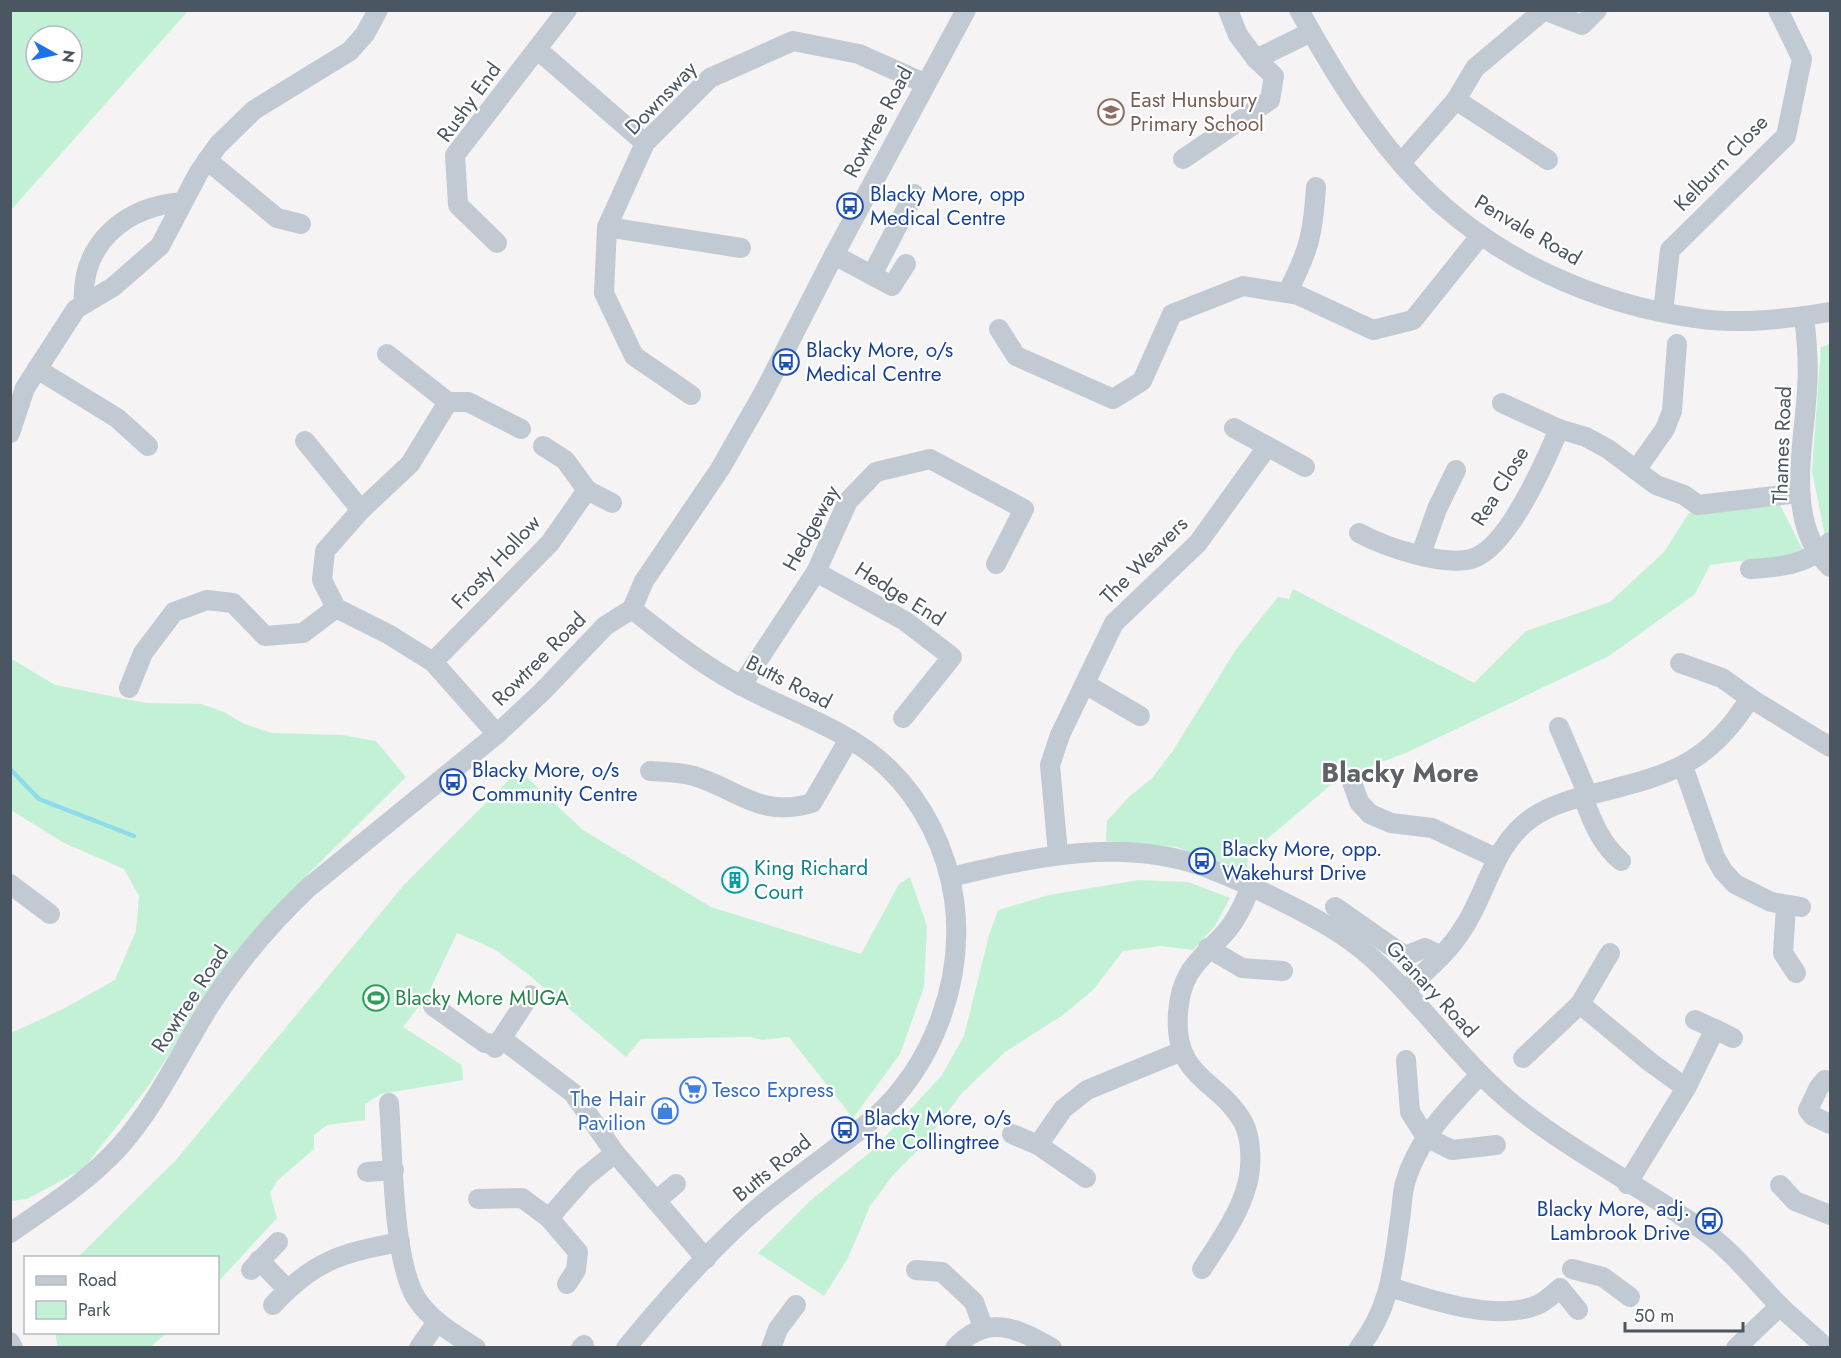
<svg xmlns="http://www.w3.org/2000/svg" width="1841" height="1358" font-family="Jost,sans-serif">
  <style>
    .green { fill: #c3f1d5; fill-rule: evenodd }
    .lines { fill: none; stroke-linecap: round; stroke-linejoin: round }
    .stream { stroke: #90daee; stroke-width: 4.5 }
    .minor { stroke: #c1cad2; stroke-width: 20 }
    .labels { text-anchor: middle; stroke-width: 4.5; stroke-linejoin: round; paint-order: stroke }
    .street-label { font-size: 21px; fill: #4a5661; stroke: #fff }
    .education-label { font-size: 21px; fill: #785e54; stroke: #fff; text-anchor: start }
    .transit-label { font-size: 21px; fill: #164399; stroke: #fff; text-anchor: start }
    .culture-label { font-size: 21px; fill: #0d838f; stroke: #fff; text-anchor: start }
    .leisure-label { font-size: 21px; fill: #27864d; stroke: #fff; text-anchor: start }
    .shop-label { font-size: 21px; fill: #366cbe; stroke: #fff; text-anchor: start }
    .district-label { font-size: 27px; font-weight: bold; fill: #5f6368; stroke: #fff }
  </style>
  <rect width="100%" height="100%" fill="#f5f3f3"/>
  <g class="green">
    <path d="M11,10L188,11L11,210L10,11ZM36,36H72V72H36Z"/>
    <path d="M1830,344V533L1825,536L1812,471L1821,347Z"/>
    <path d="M1780,505L1805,554L1768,564L1739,561L1710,565L1695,594L1609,656L1408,752L1339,778L1248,855L1247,871L1176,847L1106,841L1107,821L1129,797L1152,778L1172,752L1237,648L1278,597L1289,599L1293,589L1474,683L1526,631L1610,602L1664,552L1689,513Z"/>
    <path d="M10,658L55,685L146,703L201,704L224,712L244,724L272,733L342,735L376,741L406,777L268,914L219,977L147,1088L83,1169L27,1199L11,1201V1033L63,1009L115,980L136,931L139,896L124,869L64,843L11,810Z"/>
    <path d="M519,770L583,830L711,907L861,954L899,884L910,877L927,926L924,987L900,1054L853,1118L789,1037L762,1040L751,1037L641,1039L626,1057L529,975L494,949L457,933L428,994L403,1027L462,1065L463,1080L381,1094L365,1104V1120L327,1125L314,1135V1149L277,1181L270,1193L277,1218L218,1282V1258L78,1257L176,1160L403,886Z"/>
    <path d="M1139,880L1188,882L1230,898L1215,926L1193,950L1161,946L1123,951L1093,990L1063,1015L1005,1052L962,1093L921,1147L894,1174L870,1206L848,1258L824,1296L758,1253L811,1200L874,1149L942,1075L964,1036L989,935L998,910L1049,895Z"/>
    <path d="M55,1333V1332L167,1333L149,1348L58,1347Z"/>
  </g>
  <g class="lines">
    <path class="stream" d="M10,769L39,799L134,836"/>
    <g class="minor">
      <path d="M1228,10L1238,35L1256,59L1311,32"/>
      <path d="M1299,10C1334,73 1371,134 1421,185C1493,258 1594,304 1695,318C1738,325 1787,319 1830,312"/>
      <path d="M1544,10L1582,25L1597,10"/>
      <path d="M538,50L645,143"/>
      <path d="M1456,100L1548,160"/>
      <path d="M1183,159L1270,100L1274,76L1256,59"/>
      <path d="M207,160L277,218L301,224"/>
      <path d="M1401,163L1456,100L1475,68L1544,10"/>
      <path d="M607,227L741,248"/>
      <path d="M497,243L458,205L455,155L567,10"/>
      <path d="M834,255L892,286L906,264"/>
      <path d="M872,275L914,194"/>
      <path d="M1287,293C1309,251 1313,234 1316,187"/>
      <path d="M84,304C80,243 126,206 183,202"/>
      <path d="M1663,312L1670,250L1786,136L1802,59L1778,10"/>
      <path d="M1804,316C1807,341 1809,365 1807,390C1804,447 1784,523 1830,567"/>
      <path d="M999,329L1016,356L1113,399L1142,381L1172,314L1243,286L1298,295L1373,330L1413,320L1481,235"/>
      <path d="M387,354L448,402H468L521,429"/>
      <path d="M37,369L117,418L148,446"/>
      <path d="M691,395L634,356L604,293L607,227L645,143L710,78L793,41L859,54L926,84"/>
      <path d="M448,402L410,464L361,510L325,551L322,580L336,608L388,634L433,662L497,734"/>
      <path d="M1502,403L1559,429L1586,437L1608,449L1656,485L1684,495L1698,505L1799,493"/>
      <path d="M1234,428L1305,467"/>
      <path d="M10,433L25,388L76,309L113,287L160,246L199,172L218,145L254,110L350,51L365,34L378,10"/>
      <path d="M305,441L361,510"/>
      <path d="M543,446L565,460L587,490L612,503"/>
      <path d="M1636,470L1665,429L1672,411L1677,344"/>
      <path d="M1359,533C1385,547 1446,568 1474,558C1509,545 1545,462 1559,429"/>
      <path d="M1421,554L1437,509L1456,470"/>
      <path d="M1750,569C1781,567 1808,565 1830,542"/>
      <path d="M816,572L905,621L952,657L903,718"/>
      <path d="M433,662L550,543L587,490"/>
      <path d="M1680,663L1722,678L1750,698"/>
      <path d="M1085,684L1140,716"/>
      <path d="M741,686L816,572L848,501L876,472L930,459L1024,509L996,564"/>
      <path d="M129,688L143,653L174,612L207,600L233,603L265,636L303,633L336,608"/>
      <path d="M1559,727L1588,795"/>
      <path d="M1683,766L1715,857L1723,871L1735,884L1771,902L1801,907"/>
      <path d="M650,771C665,772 683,772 697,777C740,791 761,818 812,803L849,739"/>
      <path d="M1352,782L1359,802L1370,814L1391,823L1432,828L1496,858"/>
      <path d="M1583,797C1592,821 1601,844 1621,861"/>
      <path d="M1058,854L1050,765L1060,735L1114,623L1198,543L1267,447"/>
      <path d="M951,877C1034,857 1122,837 1205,867C1229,876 1251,886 1273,897C1308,914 1343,932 1372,958C1424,1005 1463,1065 1519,1109C1579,1156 1647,1190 1708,1234C1735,1254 1756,1282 1779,1305C1794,1320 1811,1333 1826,1348"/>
      <path d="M10,884L50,914"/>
      <path d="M1335,907L1405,956L1425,948L1441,956"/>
      <path d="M1786,907L1783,953L1796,973"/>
      <path d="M1208,948L1242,968L1283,971"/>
      <path d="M1405,990C1426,971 1449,952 1464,927C1488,890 1494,843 1533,817C1554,803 1577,798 1601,792C1672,774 1710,763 1750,698L1830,747"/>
      <path d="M1580,1004L1650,1062L1686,1088L1627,1184"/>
      <path d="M433,1006L485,1043L498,1044"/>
      <path d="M1695,1020L1715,1029"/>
      <path d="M502,1039L573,1093L615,1153L706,1259"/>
      <path d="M495,1048L530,995"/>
      <path d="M1523,1058L1580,1004L1610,953"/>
      <path d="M1406,1060L1410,1112L1426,1137L1452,1150L1496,1145"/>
      <path d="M1830,1081L1825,1080L1819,1087L1808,1110L1813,1116L1830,1124"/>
      <path d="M1686,1088L1715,1029L1733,1038"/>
      <path d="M389,1103C393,1152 392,1258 416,1298C430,1320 454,1334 476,1348"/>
      <path d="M1012,1134L1038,1145"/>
      <path d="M367,1172L394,1170"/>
      <path d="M1086,1178L1038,1145L1063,1109L1087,1090L1182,1051"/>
      <path d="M1780,1185L1795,1201L1830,1215"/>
      <path d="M478,1199L522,1198L549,1218"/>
      <path d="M656,1201L676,1184"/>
      <path d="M10,1233C49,1206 89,1181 121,1145C157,1104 180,1053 209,1007C237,963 271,923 308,888L497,734L542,692L605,626L632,609L644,581L720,469L764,392L834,255L966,10"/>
      <path d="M259,1260L287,1289"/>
      <path d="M1202,1269C1219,1242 1239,1215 1247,1185C1252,1167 1252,1139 1243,1122C1219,1079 1173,1079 1178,1013C1181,971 1198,962 1224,934C1237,920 1244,903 1251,886"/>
      <path d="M1572,1269L1603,1277L1630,1297"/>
      <path d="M251,1270L278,1242"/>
      <path d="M916,1270L942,1272L974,1302L983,1327"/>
      <path d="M567,1284L576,1270L578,1252L549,1218L584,1178L615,1153"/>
      <path d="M1390,1287C1430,1300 1497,1322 1537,1305C1545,1302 1553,1294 1560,1288L1578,1310"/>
      <path d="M273,1305C314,1260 342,1253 400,1242"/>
      <path d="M10,1342L13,1348"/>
      <path d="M419,1348L437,1322"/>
      <path d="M581,1348L584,1345"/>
      <path d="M626,1348C666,1299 710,1249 758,1208C795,1177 836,1150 873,1119C934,1065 965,979 954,899C947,850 923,801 887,767C847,729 790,712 742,686C702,665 667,637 632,609"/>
      <path d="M771,1348L778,1329L796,1305"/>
      <path d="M955,1348C987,1313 1017,1328 1052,1348"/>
      <path d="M1359,1348C1391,1307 1393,1268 1400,1219C1402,1207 1402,1194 1405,1183C1418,1138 1449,1108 1480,1075"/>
      <path d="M1736,1348L1780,1306"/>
    </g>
  </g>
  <defs>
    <g id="school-ring" transform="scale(1.35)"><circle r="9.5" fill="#fff" stroke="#8d6e63" stroke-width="1.5"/><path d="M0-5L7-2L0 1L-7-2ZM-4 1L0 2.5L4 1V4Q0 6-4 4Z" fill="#8d6e63"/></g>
    <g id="bus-ring" transform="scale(1.35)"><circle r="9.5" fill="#fff" stroke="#1a4fb4" stroke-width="1.5"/><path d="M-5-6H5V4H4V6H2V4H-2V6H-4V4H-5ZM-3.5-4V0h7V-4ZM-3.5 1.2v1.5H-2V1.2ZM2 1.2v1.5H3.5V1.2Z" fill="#1a4fb4"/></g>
    <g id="building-ring" transform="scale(1.35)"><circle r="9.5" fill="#fff" stroke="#0f9aa8" stroke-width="1.5"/><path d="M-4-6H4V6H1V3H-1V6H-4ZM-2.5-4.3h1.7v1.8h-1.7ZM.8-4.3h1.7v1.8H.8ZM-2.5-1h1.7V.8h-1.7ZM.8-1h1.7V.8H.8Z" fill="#0f9aa8"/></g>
    <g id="stadium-ring" transform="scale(1.35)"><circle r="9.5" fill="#fff" stroke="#2e9e5b" stroke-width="1.5"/><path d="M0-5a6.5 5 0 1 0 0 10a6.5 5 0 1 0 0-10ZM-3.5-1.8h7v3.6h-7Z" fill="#2e9e5b"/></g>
    <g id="supermarket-ring" transform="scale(1.35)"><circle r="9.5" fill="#fff" stroke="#3f7fe0" stroke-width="1.5"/><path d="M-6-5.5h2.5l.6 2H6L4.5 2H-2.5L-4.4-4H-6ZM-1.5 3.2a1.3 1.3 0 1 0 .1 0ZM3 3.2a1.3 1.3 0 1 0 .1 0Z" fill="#3f7fe0"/></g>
    <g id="shop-ring" transform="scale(1.35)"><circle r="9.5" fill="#fff" stroke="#3f7fe0" stroke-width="1.5"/><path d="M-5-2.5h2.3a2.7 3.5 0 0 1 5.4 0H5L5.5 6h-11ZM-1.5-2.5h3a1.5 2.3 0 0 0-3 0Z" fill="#3f7fe0"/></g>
  </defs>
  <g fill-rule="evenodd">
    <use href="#school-ring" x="1111" y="112"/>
    <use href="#bus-ring" x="850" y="206"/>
    <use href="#bus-ring" x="786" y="362"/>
    <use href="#bus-ring" x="453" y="782"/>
    <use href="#bus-ring" x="1202" y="861"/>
    <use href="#building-ring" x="735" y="880"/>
    <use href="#stadium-ring" x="376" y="998"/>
    <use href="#supermarket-ring" x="693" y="1090"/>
    <use href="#shop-ring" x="665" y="1111"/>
    <use href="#bus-ring" x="845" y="1130"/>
    <use href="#bus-ring" x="1709" y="1221"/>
  </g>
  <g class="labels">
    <g class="street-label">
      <text transform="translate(661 98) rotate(-46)" y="7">Downsway</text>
      <text transform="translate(469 102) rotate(-54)" y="7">Rushy End</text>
      <text transform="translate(878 122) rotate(-62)" y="7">Rowtree Road</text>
      <text transform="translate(1721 163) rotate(-46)" y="7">Kelburn Close</text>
      <text transform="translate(1528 230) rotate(30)" y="7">Penvale Road</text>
      <text transform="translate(1782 445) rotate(-88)" y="7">Thames Road</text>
      <text transform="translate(1500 486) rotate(-58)" y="7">Rea Close</text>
      <text transform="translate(811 528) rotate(-61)" y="7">Hedgeway</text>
      <text transform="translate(1144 560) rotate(-45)" y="7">The Weavers</text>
      <text transform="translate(496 562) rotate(-47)" y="7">Frosty Hollow</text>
      <text transform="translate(900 594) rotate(32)" y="7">Hedge End</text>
      <text transform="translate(539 659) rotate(-45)" y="7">Rowtree Road</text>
      <text transform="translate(789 682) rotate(27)" y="7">Butts Road</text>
      <text transform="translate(1432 989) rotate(47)" y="7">Granary Road</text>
      <text transform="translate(190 999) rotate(-57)" y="7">Rowtree Road</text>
      <text transform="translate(772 1168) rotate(-39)" y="7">Butts Road</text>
    </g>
    <g class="education-label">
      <text x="1130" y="107">East Hunsbury<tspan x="1130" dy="24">Primary School</tspan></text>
    </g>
    <g class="transit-label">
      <text x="870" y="201">Blacky More, opp<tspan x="870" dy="24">Medical Centre</tspan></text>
      <text x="806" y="357">Blacky More, o/s<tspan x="806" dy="24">Medical Centre</tspan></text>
      <text x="472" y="777">Blacky More, o/s<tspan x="472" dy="24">Community Centre</tspan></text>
      <text x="1222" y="856">Blacky More, opp.<tspan x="1222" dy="24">Wakehurst Drive</tspan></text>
      <text x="864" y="1125">Blacky More, o/s<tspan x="864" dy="24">The Collingtree</tspan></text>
      <text x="1690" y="1216" text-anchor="end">Blacky More, adj.<tspan x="1690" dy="24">Lambrook Drive</tspan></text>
    </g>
    <g class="culture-label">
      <text x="754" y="875">King Richard<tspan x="754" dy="24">Court</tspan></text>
    </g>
    <g class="leisure-label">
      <text x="395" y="1005">Blacky More MUGA</text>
    </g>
    <g class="shop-label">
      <text x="712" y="1097">Tesco Express</text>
      <text x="646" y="1106" text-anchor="end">The Hair<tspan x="646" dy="24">Pavilion</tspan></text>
    </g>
    <g class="district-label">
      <text x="1400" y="782">Blacky More</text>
    </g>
  </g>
  <rect width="1841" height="1358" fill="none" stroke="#4a5661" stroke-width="24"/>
  <rect x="24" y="1256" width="195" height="78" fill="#ffffff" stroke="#b7bbc0" stroke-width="1.5"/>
  <rect x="36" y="1276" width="30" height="9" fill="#c1cad2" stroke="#b7bbc0" stroke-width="1.5"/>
  <text x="78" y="1286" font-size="18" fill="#4a5661">Road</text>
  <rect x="36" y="1301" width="30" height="18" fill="#c3f1d5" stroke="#b7bbc0" stroke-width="1.5"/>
  <text x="78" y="1316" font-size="18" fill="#4a5661">Park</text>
  <g transform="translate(54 54) rotate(99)"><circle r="28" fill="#ffffff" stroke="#b7bbc0" stroke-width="1.5"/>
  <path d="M0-4.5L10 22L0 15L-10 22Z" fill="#1a73e8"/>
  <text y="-9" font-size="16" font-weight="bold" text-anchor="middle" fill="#4a5661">N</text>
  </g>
  <path d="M1625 1322v9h118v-9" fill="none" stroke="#4a5661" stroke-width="3"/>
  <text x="1634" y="1322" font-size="18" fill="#4a5661" stroke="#ffffff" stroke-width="4.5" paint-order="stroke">50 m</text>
</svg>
